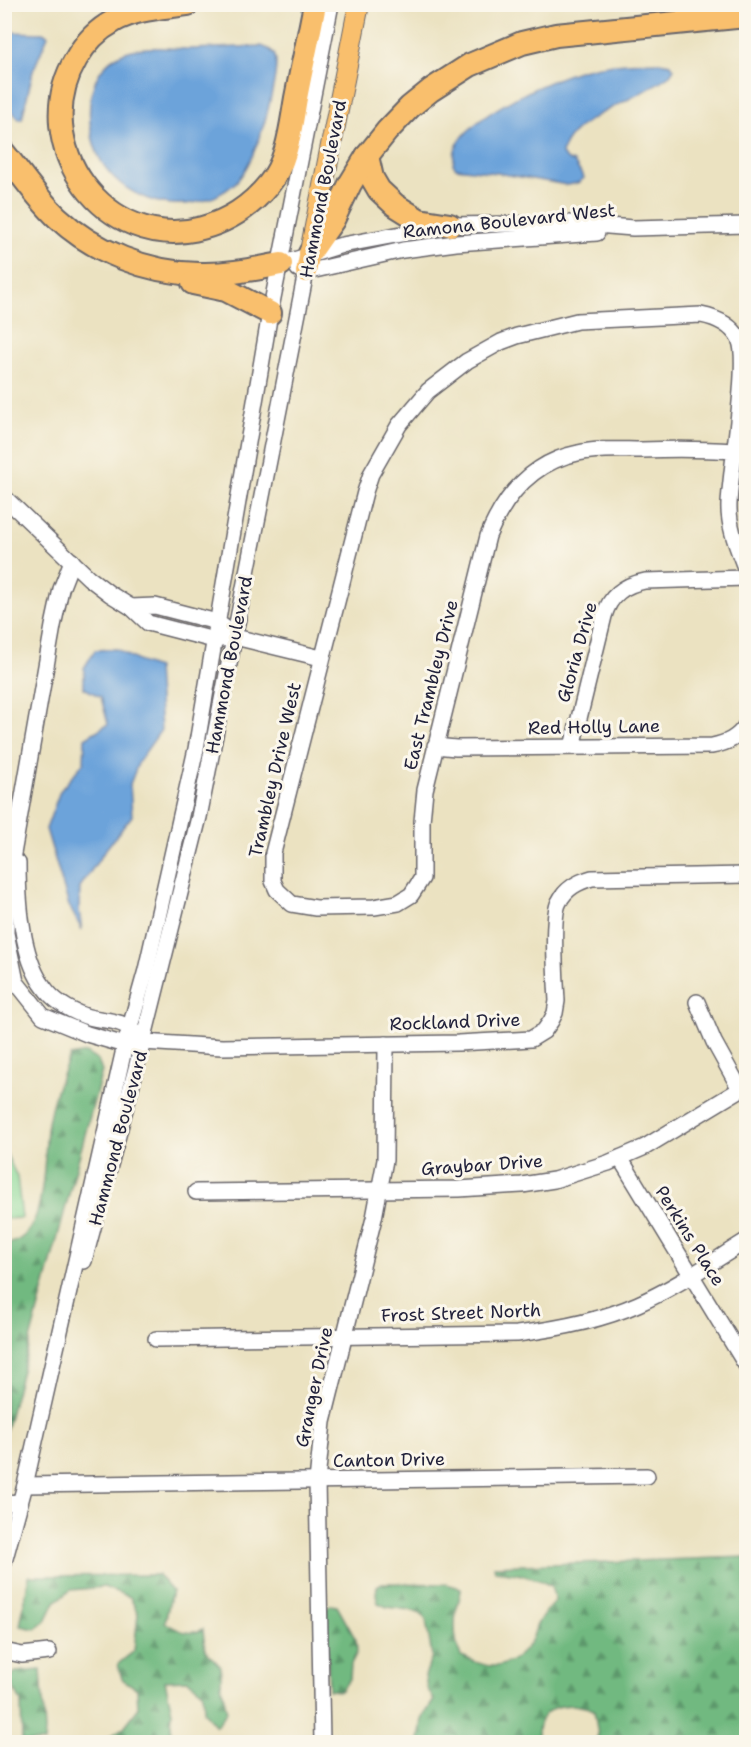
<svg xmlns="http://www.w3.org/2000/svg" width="751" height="1747" font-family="'Shantell Sans',sans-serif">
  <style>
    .forest { fill: url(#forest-firs); stroke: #4a6e5e; stroke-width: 1.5 }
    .garden { fill: #8cd998; stroke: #577e6a; stroke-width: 1.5 }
    .water { fill: #6ca3da; stroke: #47628a; stroke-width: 1.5 }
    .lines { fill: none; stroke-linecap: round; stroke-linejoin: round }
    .minor-casing { stroke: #68656a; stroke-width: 18 }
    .major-casing { stroke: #68656a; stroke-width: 22 }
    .highway-casing { stroke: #68656a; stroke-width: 26 }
    .minor { stroke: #fff; stroke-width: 15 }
    .major { stroke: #f9bf6d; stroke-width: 20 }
    .highway { stroke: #f9bf6d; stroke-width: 22 }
    .labels { text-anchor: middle; stroke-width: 6; stroke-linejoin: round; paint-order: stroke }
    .street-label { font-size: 18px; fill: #22223b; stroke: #fbf7ec }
  </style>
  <defs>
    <pattern id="forest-firs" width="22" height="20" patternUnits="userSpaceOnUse" patternTransform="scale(1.5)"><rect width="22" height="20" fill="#71b980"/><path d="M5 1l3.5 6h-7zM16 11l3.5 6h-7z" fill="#5c966a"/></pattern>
  </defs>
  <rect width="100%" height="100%" fill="#fbf7ec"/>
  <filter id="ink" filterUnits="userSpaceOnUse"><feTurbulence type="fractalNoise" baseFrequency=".0167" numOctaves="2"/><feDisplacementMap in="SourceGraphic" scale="12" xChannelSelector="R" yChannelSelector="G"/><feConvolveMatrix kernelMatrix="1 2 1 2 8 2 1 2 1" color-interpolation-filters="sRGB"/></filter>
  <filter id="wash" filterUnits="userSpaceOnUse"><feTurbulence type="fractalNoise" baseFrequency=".008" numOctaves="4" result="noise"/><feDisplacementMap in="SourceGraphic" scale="24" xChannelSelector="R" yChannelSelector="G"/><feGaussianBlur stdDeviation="1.35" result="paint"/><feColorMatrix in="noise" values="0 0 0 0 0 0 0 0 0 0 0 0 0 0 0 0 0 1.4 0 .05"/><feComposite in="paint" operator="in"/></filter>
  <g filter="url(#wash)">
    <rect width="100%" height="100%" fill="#ebe2c1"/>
    <g class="forest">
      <path d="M86,1053L98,1061L102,1071L5,1434V1244C50,1241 42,1156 48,1123C53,1096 59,1081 70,1056Z"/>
      <path d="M746,1557V1742H595L598,1735L594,1710C567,1699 532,1706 539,1742H416L419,1741L422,1719L434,1700L427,1688L425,1676L432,1656L426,1620L421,1614L410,1610L387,1607L378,1603L376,1594L377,1586L382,1583L446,1584L461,1588C461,1597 457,1604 456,1612C454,1626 455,1643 461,1656C470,1659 482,1666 492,1666C509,1667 525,1652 532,1639C535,1633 535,1627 539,1621C543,1613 551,1608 555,1600L551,1586C533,1576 516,1573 495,1571L494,1566Z"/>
      <path d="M158,1575L172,1591L165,1622C176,1630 190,1637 203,1629L205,1650L221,1667V1684L227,1712L216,1726L204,1712L203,1692L188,1680L165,1681L172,1712L170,1742H102L124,1727L138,1709L137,1689L122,1679L118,1664L134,1651L138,1614L130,1597L104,1587L71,1590L55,1602L46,1621L35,1629L20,1626L29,1576Z"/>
      <path d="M330,1605L337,1606L356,1640L357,1652L351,1664L350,1679L340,1691L329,1690L326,1609Z"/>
      <path d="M41,1670L45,1731L44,1742H22L21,1701L8,1679L16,1672Z"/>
    </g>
    <path class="garden" d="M5,1151L17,1177L22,1218L5,1219Z"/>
    <g class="water">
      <path d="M5,32L45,33L48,36L33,71L22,119H19L5,104Z"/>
      <path d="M261,46C267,48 273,50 275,56C279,66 272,90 270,101C265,124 251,169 234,184C211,205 176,209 148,199C129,192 110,178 100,159C84,127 83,72 121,54C141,44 171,49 193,49C216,48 239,47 261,46Z"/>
      <path d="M659,62L671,64L674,69L670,75C657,84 643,92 629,99C608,110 566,127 562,154L568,160L574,162L584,178L578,183L567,185L497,173L456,168L453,164C454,160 454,154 455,150C466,116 557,75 590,68C613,63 636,62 659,62Z"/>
      <path d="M117,649L138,661L157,668L161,730L139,761L130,784L132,816L106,849L80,887L79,910L82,930L69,906L46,829L60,791L84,762L85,738L108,724L101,697L84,688V668L95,650Z"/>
    </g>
  </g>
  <g filter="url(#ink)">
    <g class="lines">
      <g class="minor-casing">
        <g id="minor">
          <path d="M281,264L342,245L450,225L571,223L633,228L746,225"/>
          <path d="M298,269L306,272L403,250L456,243L597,233"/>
          <path d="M734,451C703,449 673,449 642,450C621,450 599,448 578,453C533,462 505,495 488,536L425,790L422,821V878L411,895L398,903L374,907L316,908L292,904L277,890L273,881V853L365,492L371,474L399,425L428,391L467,361L501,342L517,336L577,321L701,315C716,318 731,324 739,339C750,360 730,472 729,504C728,527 738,549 746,570"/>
          <path d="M4,497L89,578L110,594L131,607L148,623L214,640L235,637L321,658"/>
          <path d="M72,561L61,589L53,626L7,888L6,933L16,982L43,1016L87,1034L125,1045L143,1042L222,1047L458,1043L531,1039L544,1031L551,1021L555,1013L557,1001C556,981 551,916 559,902C566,888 578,882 592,878L746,875"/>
          <path d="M131,607L155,606L217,622L224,627"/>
          <path d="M435,746L456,748L712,746C727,743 738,738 746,725"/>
          <path d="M572,747L604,616C610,595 624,585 645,581L746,578"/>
          <path d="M18,863C18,900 21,957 44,987C53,1000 69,1010 85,1016C101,1021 124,1019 135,1033"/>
          <path d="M697,1002L714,1042L740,1089"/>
          <path d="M620,1158L746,1365"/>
          <path d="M196,1192L459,1189L522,1185L554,1180L608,1163L645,1147L746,1086"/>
          <path d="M84,1261L136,1069L199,817L306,272"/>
          <path d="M156,1339L517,1334C557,1329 600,1321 638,1304C675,1288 712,1262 746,1241"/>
          <path d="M25,1485L647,1476"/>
          <path d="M4,1503L20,1502"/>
          <path d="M4,1562L25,1485L125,1045L146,970L196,749L270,313L331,4"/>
          <path d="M4,1651L22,1655L49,1652"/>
          <path d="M322,1742L317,1481L323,1422L374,1218L385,1160L386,1044"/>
        </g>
      </g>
      <g class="major-casing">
        <path id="major" d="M306,272L359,4"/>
      </g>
      <g class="highway-casing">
        <g id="highway">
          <path d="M188,4C163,8 137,8 114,21C97,30 85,43 76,59C26,144 106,254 202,228C229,221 252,205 269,184C288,161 291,126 296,98C302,67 309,36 315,4"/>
          <path d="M4,153C22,175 37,198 57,217C94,252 148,273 199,274C227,275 254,269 281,264"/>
          <path d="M367,156L372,178L379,190L395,205L419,220L450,225"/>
          <path d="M310,253L333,220L350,184L367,156L387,131L410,107L431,90L470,65L522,43L556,35L746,16"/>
          <path d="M193,283L226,290L270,313"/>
        </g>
      </g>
      <use href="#minor" class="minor"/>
      <use href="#major" class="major"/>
      <use href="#highway" class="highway"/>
    </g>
  </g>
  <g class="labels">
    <g class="street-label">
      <text transform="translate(323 189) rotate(-79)" y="6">Hammond Boulevard</text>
      <text transform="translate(509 221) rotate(-6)" y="6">Ramona Boulevard West</text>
      <text transform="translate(577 652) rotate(-74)" y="6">Gloria Drive</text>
      <text transform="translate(229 665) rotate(-79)" y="6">Hammond Boulevard</text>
      <text transform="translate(431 685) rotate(-76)" y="6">East Trambley Drive</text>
      <text transform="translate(594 727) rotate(-1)" y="6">Red Holly Lane</text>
      <text transform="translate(275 770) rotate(-77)" y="6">Trambley Drive West</text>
      <text transform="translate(455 1022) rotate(-2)" y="6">Rockland Drive</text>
      <text transform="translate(118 1138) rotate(-75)" y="6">Hammond Boulevard</text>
      <text transform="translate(482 1165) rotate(-4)" y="6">Graybar Drive</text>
      <text transform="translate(690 1236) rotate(58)" y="6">Perkins Place</text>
      <text transform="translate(461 1313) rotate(-2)" y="6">Frost Street North</text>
      <text transform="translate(314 1387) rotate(-78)" y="6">Granger Drive</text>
      <text transform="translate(389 1460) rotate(-1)" y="6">Canton Drive</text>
    </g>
  </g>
  <rect width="751" height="1747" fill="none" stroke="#fbf7ec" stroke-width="24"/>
</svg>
